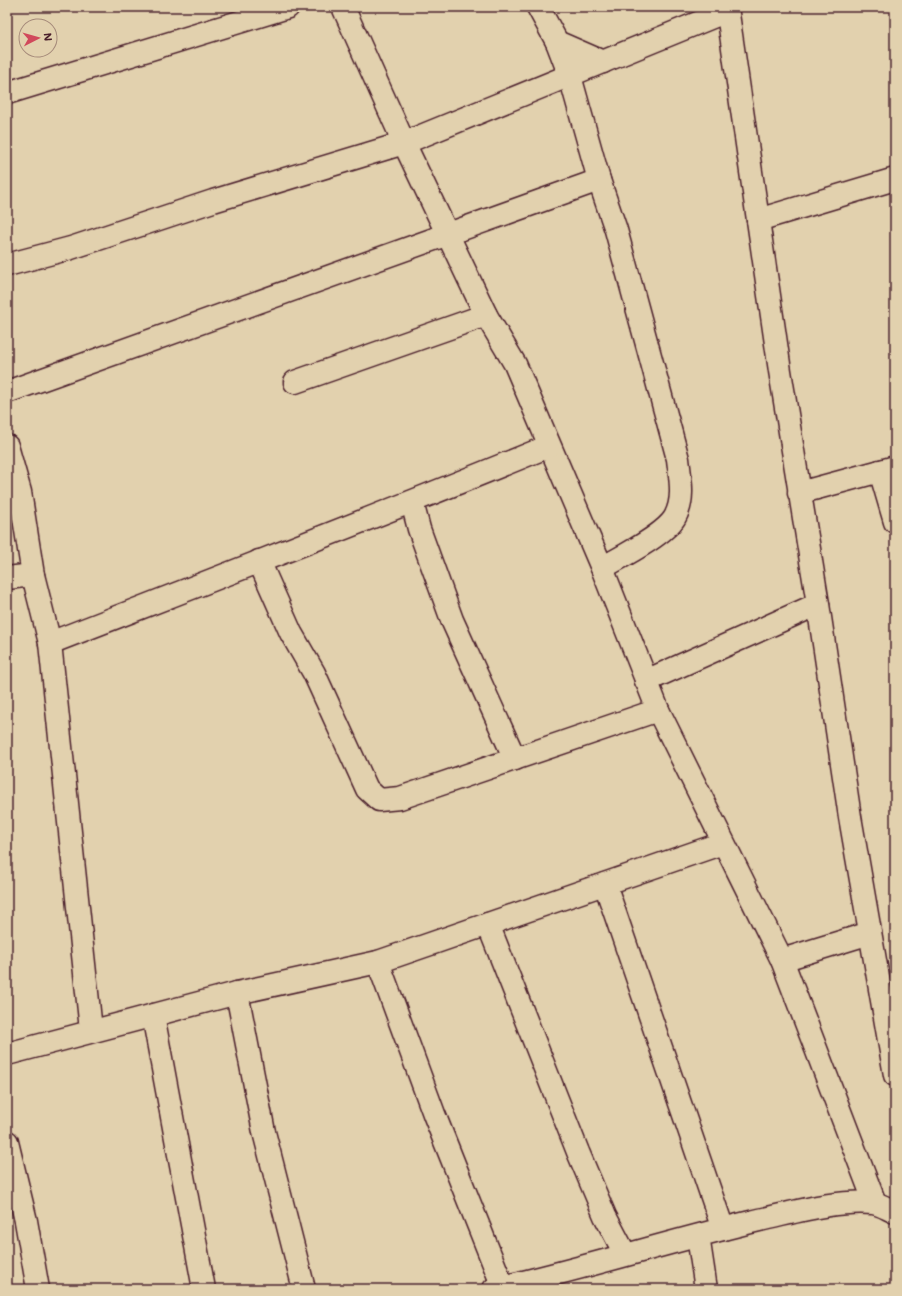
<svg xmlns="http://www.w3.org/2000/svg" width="902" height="1296" font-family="Mali,sans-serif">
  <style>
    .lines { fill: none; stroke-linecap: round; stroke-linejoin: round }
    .minor-casing { stroke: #4a1f2b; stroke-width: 25 }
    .minor { stroke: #e2d1ae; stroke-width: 22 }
  </style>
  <rect width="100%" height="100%" fill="#e2d1ae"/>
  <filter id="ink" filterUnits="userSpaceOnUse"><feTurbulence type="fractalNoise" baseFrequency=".025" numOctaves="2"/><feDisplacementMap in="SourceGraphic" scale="8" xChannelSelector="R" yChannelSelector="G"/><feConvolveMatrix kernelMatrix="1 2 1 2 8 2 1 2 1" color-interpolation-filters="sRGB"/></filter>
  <g filter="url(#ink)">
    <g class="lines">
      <g class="minor-casing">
        <g id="minor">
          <path d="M343,7L404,143L486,315L515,364L602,568L658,710L782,960L875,1203"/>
          <path d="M538,7L557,42L603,62"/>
          <path d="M727,7L780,371L818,604L850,817L895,1075"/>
          <path d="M557,42L570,76L599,180L616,230L678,459C680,477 685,499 675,517C665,535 621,557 602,568"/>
          <path d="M7,93L288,7"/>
          <path d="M758,220L895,179"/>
          <path d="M7,265L71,248L213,201L404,143L727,11"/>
          <path d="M295,382L486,315"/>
          <path d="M7,392L599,180"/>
          <path d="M7,446L20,492L33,575L50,643L91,1030"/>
          <path d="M880,471L895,522"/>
          <path d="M799,493L895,467"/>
          <path d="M412,502L419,529L452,620L515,759"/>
          <path d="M259,561L291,633L314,673L367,789L379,800L400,798L658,710"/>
          <path d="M7,578L33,575"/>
          <path d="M50,643C217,578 384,514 549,446"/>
          <path d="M646,681L818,604"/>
          <path d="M605,884L723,1229"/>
          <path d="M488,924L578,1152L605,1216L625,1254"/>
          <path d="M782,960L870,933"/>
          <path d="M378,962L434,1114L503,1287"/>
          <path d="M237,993L264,1132L304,1289"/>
          <path d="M153,1015L204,1289"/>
          <path d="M7,1054L237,993L378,962L723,843"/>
          <path d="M7,1142L26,1221L38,1289"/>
          <path d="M698,1236L706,1289"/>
          <path d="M494,1289C583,1269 670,1241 759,1220C796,1212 834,1200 873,1203C880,1204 888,1209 895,1212"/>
        </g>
      </g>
      <use href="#minor" class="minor"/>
    </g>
  </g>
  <rect width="902" height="1296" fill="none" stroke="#e2d1ae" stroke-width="24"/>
  <rect x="12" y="12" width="878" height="1272" fill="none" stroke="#4a1f2b" stroke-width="1.5" filter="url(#ink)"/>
  <g transform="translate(38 38) rotate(84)"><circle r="19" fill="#e2d1ae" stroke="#a58a7a"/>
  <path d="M0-3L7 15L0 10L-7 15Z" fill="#d1495b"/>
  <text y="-6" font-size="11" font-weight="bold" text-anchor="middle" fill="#4a1f2b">N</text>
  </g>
</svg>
